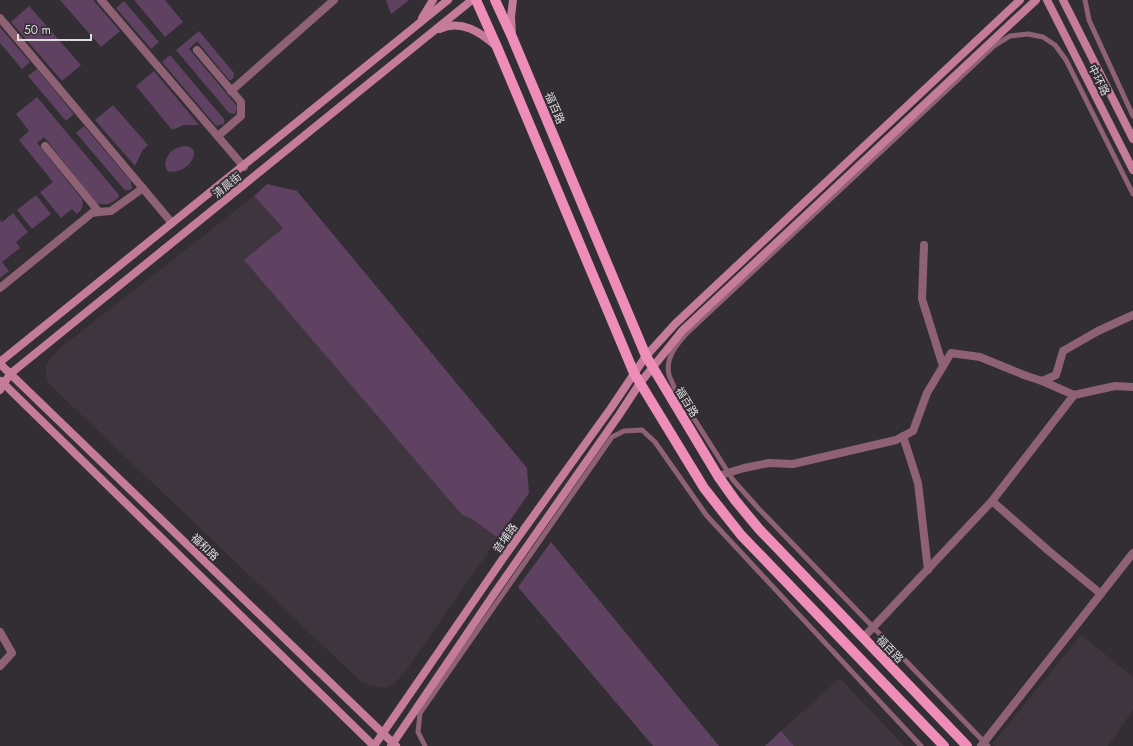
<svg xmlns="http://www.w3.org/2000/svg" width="1133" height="746" font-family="Jost,'Noto Sans SC',sans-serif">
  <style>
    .built { fill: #3e353f }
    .green { fill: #5f4161 }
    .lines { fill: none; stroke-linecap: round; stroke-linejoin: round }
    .lane { stroke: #8f6174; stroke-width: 5 }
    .street { stroke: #8f6174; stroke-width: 8 }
    .secondary { stroke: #c57b9a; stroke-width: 8 }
    .primary { stroke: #ee8eb8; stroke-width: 10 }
    .labels { text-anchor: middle; stroke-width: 4; stroke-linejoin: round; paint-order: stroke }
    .street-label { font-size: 11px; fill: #dfdcdf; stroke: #322e33 }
  </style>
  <rect width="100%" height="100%" fill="#322e33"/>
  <g class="built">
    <path d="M254,196L283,228L244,260L462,515L472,519L498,538L405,672L394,684L385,688L371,686L360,681L48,383L46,377V366L50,359L60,348Z"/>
    <path d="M1081,635L1133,677V710L1108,746H995L992,744Z"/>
    <path d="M840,678L904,746H794L781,731Z"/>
  </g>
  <g class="green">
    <path d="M60,0H93L120,31L101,47Z"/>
    <path d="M134,0H165L183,22L165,37Z"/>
    <path d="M386,0H409L391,14Z"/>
    <path d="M124,1L159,42L151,49L116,8Z"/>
    <path d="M29,6L81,65L62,81L11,22Z"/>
    <path d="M0,27L30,62L22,69L0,43Z"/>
    <path d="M199,31L234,73V77L231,80H229L197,41L189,49L237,106L236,112L234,114L229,113L176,50Z"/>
    <path d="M170,55L224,119V124L216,126L162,62Z"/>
    <path d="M37,69L74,114L66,121L28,76Z"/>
    <path d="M154,71L199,125H184L172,130L136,86Z"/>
    <path d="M37,97L119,195V197C112,204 105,206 96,203L44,137L37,143L82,199C84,206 82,210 77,214L72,209L61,218L40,192L53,182L19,140L29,131L16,114Z"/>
    <path d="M113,105L148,145L142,151L135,166L95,120Z"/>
    <path d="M84,126L131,181L132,188L130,190H125L123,188L76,133Z"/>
    <path d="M186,146C206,149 185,177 167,171L165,163C168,152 174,147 186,146Z"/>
    <path d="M267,184L297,191L527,468L529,493L498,538L472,519L462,515L244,260L283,228L254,196Z"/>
    <path d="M36,195L51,214L32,229L17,210Z"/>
    <path d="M13,213L28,232L16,242L20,248L2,262L9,271L0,278V220L2,222Z"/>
    <path d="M551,542L719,746H653L518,587Z"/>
    <path d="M781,731L794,746H765Z"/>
  </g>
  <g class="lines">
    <g class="lane">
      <path d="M1085,0L1089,20L1133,116"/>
      <path d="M425,746L418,732L420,713L612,437L624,431L642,430L655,442L707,516L921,746"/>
      <path d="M988,746L758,508L733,480L674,387C673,383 670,379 669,375C665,359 676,345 686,334L994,46L1010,36L1028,34L1043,37L1055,45L1066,60L1133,194"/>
    </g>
    <g class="street">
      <path d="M101,0L244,167"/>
      <path d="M0,18L172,223"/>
      <path d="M197,50L241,102V116L218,136"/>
      <path d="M231,91L334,0"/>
      <path d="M45,146L99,212"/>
      <path d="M924,245L922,299L943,366"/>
      <path d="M0,288L92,213L99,212L111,211L143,188"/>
      <path d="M1042,381L1056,375L1063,351L1098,331L1133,315"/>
      <path d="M1074,395L992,501L1050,552L1101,594"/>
      <path d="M903,436L918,483L928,570"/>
      <path d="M718,476L744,468L769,463L793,464L896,440L913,431L927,393L951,353L980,357L1024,375L1042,381L1074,395L1115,386L1133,387"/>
      <path d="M0,632L12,653L0,666"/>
      <path d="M863,638L992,501"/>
      <path d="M981,746L1133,553"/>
    </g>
    <g class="secondary">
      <path d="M1047,0L1133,170"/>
      <path d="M1063,0L1133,139"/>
      <path d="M422,18L433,0"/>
      <path d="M440,29C461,19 480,32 496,46"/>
      <path d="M512,34L511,17L513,0"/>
      <path d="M0,362C149,241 299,122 448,0"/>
      <path d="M0,364L396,746"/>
      <path d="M1,381L374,746"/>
      <path d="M0,390L10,374L472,0"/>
      <path d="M374,746L504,557L611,408L646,356L675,324L1020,0"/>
      <path d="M391,746L496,591L619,415L640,383L682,331L1036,0"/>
    </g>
    <g class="primary">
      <path d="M476,0L497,47L634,373L704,488L741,535L944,746"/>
      <path d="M495,0L512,37L646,356L718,476L735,500L759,529L967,746"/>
    </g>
  </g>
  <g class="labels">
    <g class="street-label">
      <text transform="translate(1099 80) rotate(63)" y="4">中环路</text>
      <text transform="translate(555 108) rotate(67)" y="4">福百路</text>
      <text transform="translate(227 185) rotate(-39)" y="4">清晨街</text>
      <text transform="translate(687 402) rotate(59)" y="4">福百路</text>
      <text transform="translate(505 538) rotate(-55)" y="4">音埔路</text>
      <text transform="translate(205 547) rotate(44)" y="4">福和路</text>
      <text transform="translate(890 649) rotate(46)" y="4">福百路</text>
    </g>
  </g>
  <path d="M18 34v6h73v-6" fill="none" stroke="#dfdcdf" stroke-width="2"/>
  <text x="24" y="34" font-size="12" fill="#dfdcdf" stroke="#322e33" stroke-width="3" paint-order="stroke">50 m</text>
</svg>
